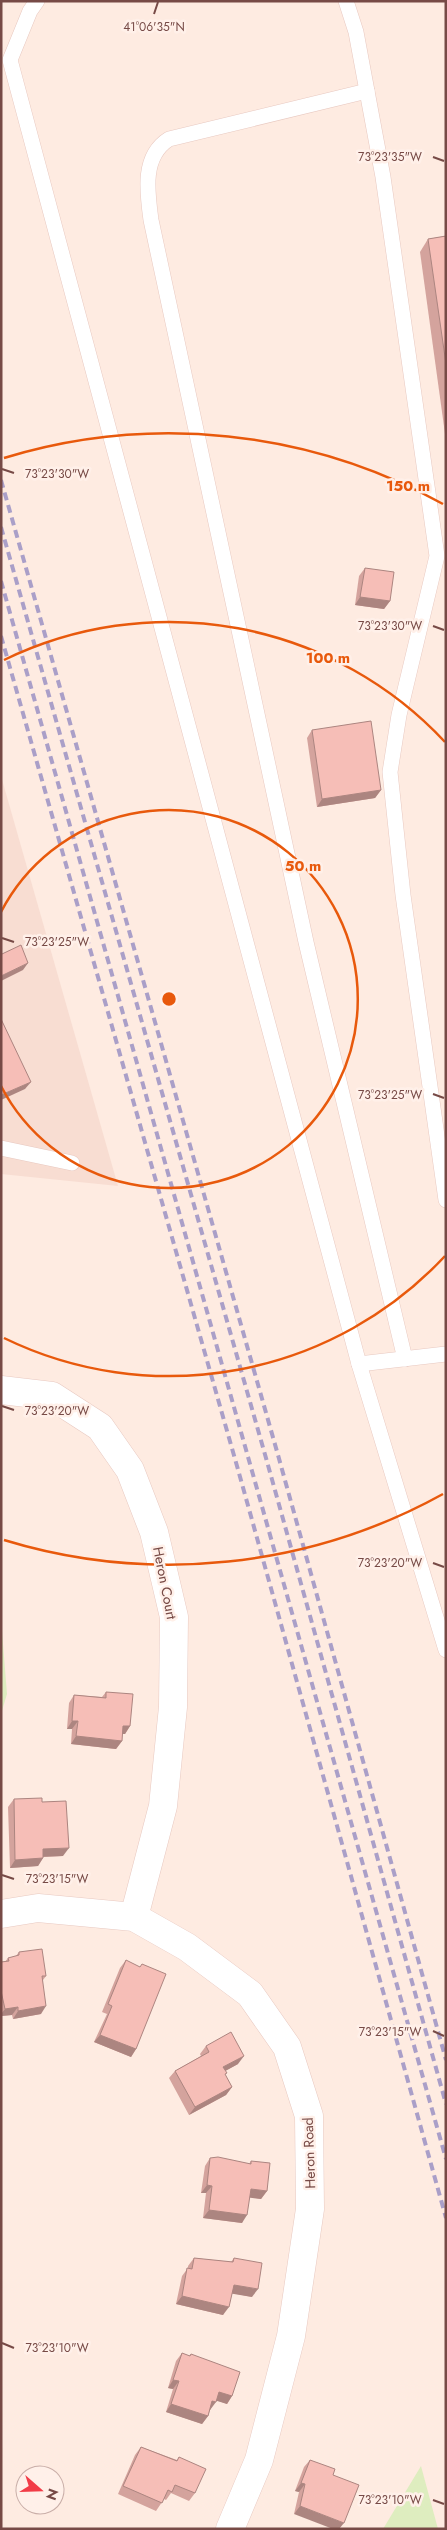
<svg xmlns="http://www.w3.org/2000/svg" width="447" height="2530" font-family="Jost,sans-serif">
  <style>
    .residential { fill: #f8ddd2 }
    .green { fill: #deedbf }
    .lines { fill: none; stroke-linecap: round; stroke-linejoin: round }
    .lane-casing { stroke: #e8c9c1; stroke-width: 16 }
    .street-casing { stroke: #e8c9c1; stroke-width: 29 }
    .lane { stroke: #fff; stroke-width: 15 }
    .street { stroke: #fff; stroke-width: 28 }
    .rail { stroke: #aa9fc8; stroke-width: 4; stroke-dasharray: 8 5; stroke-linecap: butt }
    .wall { fill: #d4a39d }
    .shaded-wall { fill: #ac8580 }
    .building { fill: #f6beb7; stroke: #ac8580 }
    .ticks { fill: none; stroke: #774a46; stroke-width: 2 }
    .ring { fill: none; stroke: #e8590c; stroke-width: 2.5 }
    .labels { text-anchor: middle; stroke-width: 5; stroke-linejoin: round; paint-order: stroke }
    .street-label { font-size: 14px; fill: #774a46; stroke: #fff0e9 }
    .ticks-label { font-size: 12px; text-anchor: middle; fill: #774a46; stroke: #fff0e9; stroke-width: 5; stroke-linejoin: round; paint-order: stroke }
    .centre { fill: #e8590c; stroke: #fff0e9; stroke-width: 2.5 }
    .ring-label { font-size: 15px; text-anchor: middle; font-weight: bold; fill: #e8590c; stroke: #fff0e9; stroke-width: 5; stroke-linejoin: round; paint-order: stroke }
  </style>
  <rect width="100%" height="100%" fill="#feebe1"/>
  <path class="residential" d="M1,776L118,1186L1,1174Z"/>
  <g class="green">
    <path d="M1,1619L7,1694L1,1714Z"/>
    <path d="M421,2466L438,2529H383Z"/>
  </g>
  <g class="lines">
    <g class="lane-casing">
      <g id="lane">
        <path d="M37,1L30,11L10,60L359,1364"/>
        <path d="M346,1L356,32L383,177L437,556L399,715L390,772L403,895L446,1200"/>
        <path d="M367,91L169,139C142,156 147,191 151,220L306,942L405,1359"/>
        <path d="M1,1148L72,1163"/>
        <path d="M446,1354L359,1364L446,1650"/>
      </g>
    </g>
    <g class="street-casing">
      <g id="street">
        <path d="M1,1390L52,1396L100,1427L130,1470L154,1532L174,1617L173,1707L163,1806L134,1917"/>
        <path d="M1,1914L38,1908L134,1917L187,1947L250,1994L287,2047L309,2116L310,2209L291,2336L259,2460L230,2529"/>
      </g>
    </g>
    <use href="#lane" class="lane"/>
    <use href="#street" class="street"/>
    <g class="rail">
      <path d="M1,480L278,1455L446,2060"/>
      <path d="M1,527L266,1458L446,2104"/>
      <path d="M1,581L446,2159"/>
      <path d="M1,636L237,1466L446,2218"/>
    </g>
  </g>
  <g class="wall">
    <path d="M446,236V441L420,252L428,239Z"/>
    <path d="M365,568L390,601L384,609L355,605L359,576Z"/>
    <path d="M312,730L381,790L375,798L317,807L307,738Z"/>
    <path d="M106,1692L130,1726L125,1734H122V1741L116,1749L71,1744L72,1729H67L69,1703L74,1695L102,1697Z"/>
    <path d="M14,1799L42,1802L63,1856L43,1857V1858L38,1866L10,1868L8,1807Z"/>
    <path d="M19,1952L46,1976L43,1980L41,2014L13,2019L12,2015L1,2016V1962H5L8,1958L16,1956Z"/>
    <path d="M126,1960L136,2049L131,2057L94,2042L107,2014L102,2012L120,1968Z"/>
    <path d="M206,2046L238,2064L225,2071V2075L232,2087L226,2095L189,2115L169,2078L175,2071L201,2056L200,2054Z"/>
    <path d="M210,2158L249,2164L251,2161L267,2191L261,2199L250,2197L242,2223L203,2218L206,2193H201L205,2166Z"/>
    <path d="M194,2258L231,2262L234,2258L252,2297L232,2293L223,2315L176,2304L182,2276L188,2268V2266Z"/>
    <path d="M182,2353L189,2356L191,2354L232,2396L227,2404L216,2400L210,2410L208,2416L202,2424L166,2412L173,2389L168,2388L176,2361Z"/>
    <path d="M141,2447L177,2460L179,2457L195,2493L189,2501L171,2493L166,2500L164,2499L156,2511L118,2494L135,2455Z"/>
    <path d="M310,2460L333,2475L294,2514L299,2492L295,2491L304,2467Z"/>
  </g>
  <g class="shaded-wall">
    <path d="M360,597L390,601L384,609L355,605Z"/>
    <path d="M381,790L375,798L317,807L322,799Z"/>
    <path d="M28,963L23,970L1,981V976Z"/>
    <path d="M31,1082L25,1089L1,1100V1095Z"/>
    <path d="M72,1721H78L72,1729H67Z"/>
    <path d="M123,1726H130L125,1734H118Z"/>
    <path d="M76,1736L122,1741L116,1749L71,1744Z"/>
    <path d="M69,1848L63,1856L37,1857L43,1849Z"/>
    <path d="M43,1858L38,1866L10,1868L15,1860Z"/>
    <path d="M46,2006L41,2014L13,2019L18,2011Z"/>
    <path d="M18,2007L12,2015L1,2016V2014L5,2009Z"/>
    <path d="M100,2035L136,2049L131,2057L94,2042Z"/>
    <path d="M244,2056L238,2064L218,2075L223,2067Z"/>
    <path d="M232,2087L226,2095L189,2115L195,2107Z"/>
    <path d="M207,2185L212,2186L206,2193H201Z"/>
    <path d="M251,2189L267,2191L261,2199L245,2197Z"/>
    <path d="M209,2210L247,2215L242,2223L203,2218Z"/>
    <path d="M234,2285L258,2289L252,2297L228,2293Z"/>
    <path d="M182,2296L229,2307L223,2315L176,2304Z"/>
    <path d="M173,2380L179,2381L173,2389L168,2388Z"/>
    <path d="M219,2392L232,2396L227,2404L214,2400Z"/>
    <path d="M212,2401L216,2402L210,2410L207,2409Z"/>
    <path d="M171,2404L208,2416L202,2424L166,2412Z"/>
    <path d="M301,2483L305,2484L299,2492L295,2491Z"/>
    <path d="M300,2506L344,2523L339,2529H333L294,2514Z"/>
  </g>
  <g class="building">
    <path d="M446,236V364L428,239Z"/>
    <path d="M365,568L394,572L390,601L360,597Z"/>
    <path d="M371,721L381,790L322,799L312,730Z"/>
    <path d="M21,945L28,963L1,976V953L2,954Z"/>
    <path d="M1,1019L31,1082L1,1095Z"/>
    <path d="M106,1692L133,1694L130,1726H123L122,1741L76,1736L78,1721H72L74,1695L106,1698Z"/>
    <path d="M42,1798V1802L66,1801L69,1848L43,1849V1858L15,1860L14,1799Z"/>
    <path d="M42,1949L46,1976H42L46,2006L18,2011V2007L5,2009L1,1991V1962L9,1961L8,1958L19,1955V1952Z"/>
    <path d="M126,1960L140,1967L142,1964L166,1974L136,2049L100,2035L112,2006L108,2004Z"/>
    <path d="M231,2032L244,2056L223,2067L227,2073L225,2074L232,2087L195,2107L175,2071L209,2052L206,2046Z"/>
    <path d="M218,2157L251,2164V2161L270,2163L267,2191L251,2189L247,2215L209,2210L212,2186L207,2185L210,2158Z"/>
    <path d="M194,2258L233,2262L234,2258L262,2263L258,2289L234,2285L229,2307L182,2296L187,2268L192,2269Z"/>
    <path d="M182,2353L190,2356L191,2354L240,2372L232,2396L219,2392L216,2402L212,2401L208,2416L171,2404L179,2381L173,2380Z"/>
    <path d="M141,2447L177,2461L179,2457L206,2469L195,2493L175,2485L172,2492L168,2490L162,2503L123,2486Z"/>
    <path d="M310,2460L335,2469L333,2475L359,2485L344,2523L300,2506L305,2484L301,2483Z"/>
  </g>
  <path class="ticks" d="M154,14L158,2M433,157L444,161M2,469L14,473M433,626L444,630M2,938L14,942M433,1094L444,1098M2,1406L14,1410M433,1563L444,1567M2,1875L14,1879M433,2031L444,2036M2,2343L14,2348M433,2500L444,2504"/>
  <g class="ring">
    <path d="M1 912A189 189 0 1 1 1 1086"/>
    <path d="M445 1256A377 377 0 0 1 4 1338M4 660A377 377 0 0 1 445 742"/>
    <path d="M443 1494A566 566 0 0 1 4 1540M4 458A566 566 0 0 1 443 504"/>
  </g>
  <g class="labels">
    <g class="street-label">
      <text transform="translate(165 1583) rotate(79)" y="5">Heron Court</text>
      <text transform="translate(309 2153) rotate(-92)" y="5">Heron Road</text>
    </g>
  </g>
  <g class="ticks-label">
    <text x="154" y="31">41°06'35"N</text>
    <text x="390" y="161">73°23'35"W</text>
    <text x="57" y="478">73°23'30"W</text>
    <text x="390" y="630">73°23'30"W</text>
    <text x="57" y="946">73°23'25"W</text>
    <text x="390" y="1099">73°23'25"W</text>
    <text x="57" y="1415">73°23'20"W</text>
    <text x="390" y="1567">73°23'20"W</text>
    <text x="57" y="1883">73°23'15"W</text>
    <text x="390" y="2036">73°23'15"W</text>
    <text x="57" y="2352">73°23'10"W</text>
    <text x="390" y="2504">73°23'10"W</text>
  </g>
  <circle cx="169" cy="999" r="8" class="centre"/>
  <g class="ring-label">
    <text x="408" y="491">150 m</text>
    <text x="328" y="663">100 m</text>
    <text x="303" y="871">50 m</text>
  </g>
  <rect width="447" height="2530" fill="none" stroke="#774a46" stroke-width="5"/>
  <g transform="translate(40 2490) rotate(110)"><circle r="24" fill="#fff0e9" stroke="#c9aea8"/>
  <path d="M0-4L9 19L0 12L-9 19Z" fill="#f23c47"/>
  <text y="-8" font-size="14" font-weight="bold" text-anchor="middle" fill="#774a46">N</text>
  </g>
</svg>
